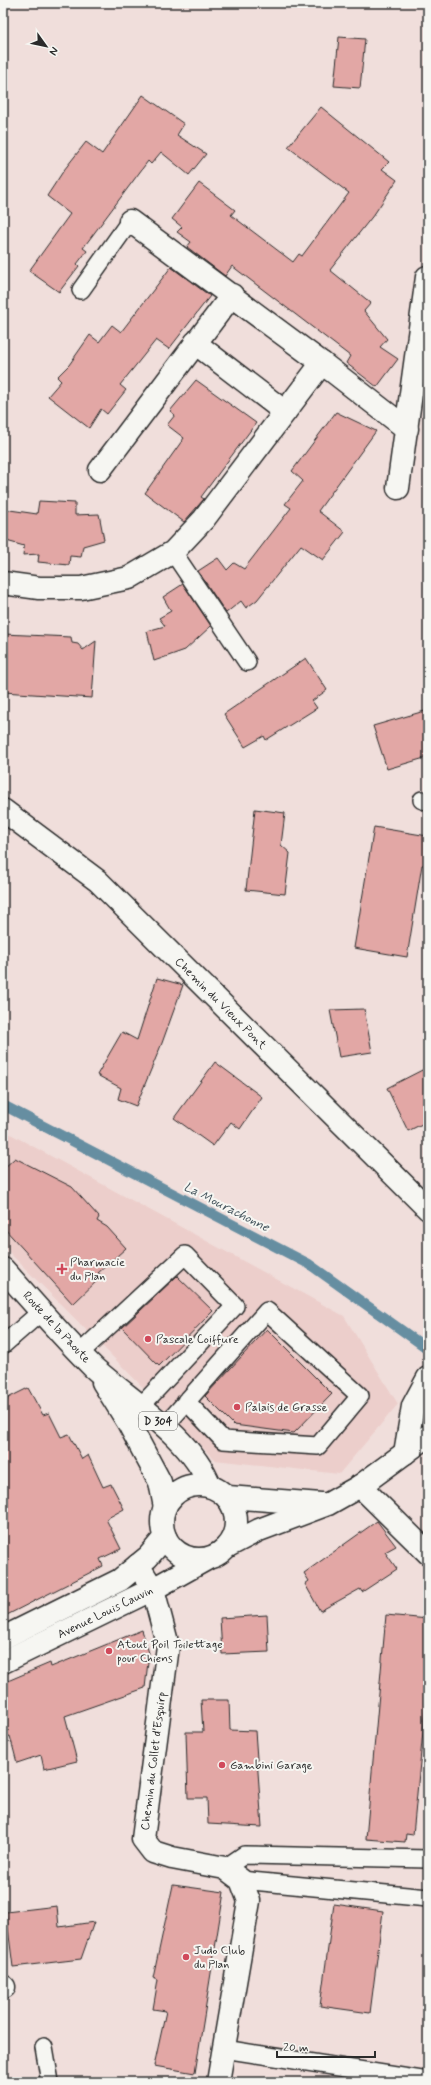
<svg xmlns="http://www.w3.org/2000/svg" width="431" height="2085" font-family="Mynerve,sans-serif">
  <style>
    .built { fill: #eccecb }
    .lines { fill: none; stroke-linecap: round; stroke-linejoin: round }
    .stream { stroke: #668ea1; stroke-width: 10 }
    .building { fill: #e2a7a5; stroke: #2b2b2b }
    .lane-casing { stroke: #2b2b2b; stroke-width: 20 }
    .street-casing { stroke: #2b2b2b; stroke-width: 25 }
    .secondary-casing { stroke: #2b2b2b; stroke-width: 25 }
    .primary-casing { stroke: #2b2b2b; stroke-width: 25 }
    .lane { stroke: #f6f6f2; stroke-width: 17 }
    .street { stroke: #f6f6f2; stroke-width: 22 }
    .secondary { stroke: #f6f6f2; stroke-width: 22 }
    .primary { stroke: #f6f6f2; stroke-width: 22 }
    .poi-dot { fill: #d1495b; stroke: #f6f6f2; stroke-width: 1.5 }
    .labels { text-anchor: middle; stroke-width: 4; stroke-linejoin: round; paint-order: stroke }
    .shield { fill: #f6f6f2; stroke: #686867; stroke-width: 1 }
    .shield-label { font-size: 11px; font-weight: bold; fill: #2b2b2b }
    .street-label { font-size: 12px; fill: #2b2b2b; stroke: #f6f6f2 }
    .poi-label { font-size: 12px; fill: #2b2b2b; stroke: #f6f6f2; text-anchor: start }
    .water-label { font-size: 13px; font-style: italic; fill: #44545c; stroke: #f6f6f2 }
  </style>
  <rect width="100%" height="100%" fill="#f0dedb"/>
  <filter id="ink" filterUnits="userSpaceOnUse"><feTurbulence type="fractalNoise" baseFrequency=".025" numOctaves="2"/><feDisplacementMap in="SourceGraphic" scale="8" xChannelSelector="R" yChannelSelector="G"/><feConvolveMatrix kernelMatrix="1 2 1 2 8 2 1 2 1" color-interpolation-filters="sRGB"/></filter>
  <g filter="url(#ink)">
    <path class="built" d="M3,1130L344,1316L398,1404L339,1474L215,1460L3,1246Z"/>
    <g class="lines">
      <path class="stream" d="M3,1105L309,1264L428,1349"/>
    </g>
    <g class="building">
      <path d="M339,37L365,39L360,88L334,86Z"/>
      <path d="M143,95L184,124L177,135L206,154L189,175L161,152L151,164L148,161L83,248L87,251L77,264L79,266L59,292L29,271L70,214L47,196L64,170L86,142L102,154Z"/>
      <path d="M321,107L389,162L382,169L397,180L375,213L330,270L371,303L364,311L387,339L380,347L398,359L377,387L346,363L350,356L232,266L225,276L187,247L191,242L177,232L182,227L172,219L199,183L235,210L231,215L293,262L299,254L302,256L349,193L288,147Z"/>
      <path d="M171,267L210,296L169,349L156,340L120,385L126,390L107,414L101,409L89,428L48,396L61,381L57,377L69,365L90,335L99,342L112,325L121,332Z"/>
      <path d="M196,380L256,423L201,497L204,499L184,522L145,493L184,438L167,425L175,415L170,411Z"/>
      <path d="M336,412L376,431L318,511L345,532L323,560L301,545L257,600L246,608L241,601L226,613L198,571L218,558L227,570L234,563L244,569L291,508L285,504L303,481L292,471Z"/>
      <path d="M39,501L75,503V515L99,514L104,540L83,546L81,557L70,556L69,565L38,562L39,554L23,555L24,546L3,540V509L37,514Z"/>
      <path d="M183,584L211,626L185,650L154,661L147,631L165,626L159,618L171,611L163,597Z"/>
      <path d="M3,634L71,637L72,643L78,644L83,650L96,641L92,698L3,692Z"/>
      <path d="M306,658L327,690L312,701L317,708L266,740L264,736L245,747L224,714Z"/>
      <path d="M428,710V757L387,769L373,726Z"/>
      <path d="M255,809L285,813L281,845L290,853L285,894L246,890Z"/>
      <path d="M374,827L428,836V865H422L407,957L354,948Z"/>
      <path d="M157,978L183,985L162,1043L136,1106L118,1099L121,1088L97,1075L122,1032L137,1040Z"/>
      <path d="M364,1009L372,1052L339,1057L330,1010Z"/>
      <path d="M215,1062L262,1097L240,1129L231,1122L213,1146L174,1118Z"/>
      <path d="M428,1067V1121L408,1131L387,1088Z"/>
      <path d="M15,1158L72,1187L99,1217L97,1221L107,1227L126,1248L98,1273L102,1276L73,1304L3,1227V1169Z"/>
      <path d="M177,1276L213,1311L159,1366L122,1328Z"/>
      <path d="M267,1329L332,1394L294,1433L234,1425L205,1396Z"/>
      <path d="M28,1388L43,1415L49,1413L61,1437L69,1434L82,1459L88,1455L103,1487L111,1484L124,1509L106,1519L121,1549L100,1559L103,1566L3,1617V1412L8,1398Z"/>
      <path d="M377,1521L396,1546L385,1552L397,1569L362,1592L360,1589L320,1611L305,1584L309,1581L304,1573Z"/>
      <path d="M267,1615L269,1652L222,1654L220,1618Z"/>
      <path d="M386,1615L428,1619V1700H426L413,1835L406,1834L405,1842L366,1839Z"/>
      <path d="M142,1630L149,1653L145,1688L65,1716L77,1761L44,1769L41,1755L17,1763L10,1736L3,1738V1683L50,1663L51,1667Z"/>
      <path d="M201,1700H229L230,1730L255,1731L262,1827L208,1824L207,1798H188L186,1732H203Z"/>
      <path d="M173,1885L224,1892L195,2073L154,2066L166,2011L153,2009L158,1980L153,1978Z"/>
      <path d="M334,1904L383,1911L370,2013L320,2006Z"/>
      <path d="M57,1906L59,1927L94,1922L81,1959L13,1967L6,1912Z"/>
    </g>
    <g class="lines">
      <g class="lane-casing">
        <g id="lane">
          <path d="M81,290L130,221"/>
          <path d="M173,552L247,662"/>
          <path d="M422,800L428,801"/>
          <path d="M3,1345L42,1311"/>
          <path d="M81,1352L185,1255L235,1306L141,1406"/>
          <path d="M164,1427L267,1311L360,1396L318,1446L223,1440L186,1401"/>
          <path d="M225,1868L244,1855L428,1859"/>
          <path d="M241,1880L428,1898"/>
          <path d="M44,2047L50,2082"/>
          <path d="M224,2049L428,2081"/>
        </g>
      </g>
      <g class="street-casing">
        <g id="street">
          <path d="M130,221L322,363L407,429"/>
          <path d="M195,343L285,412"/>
          <path d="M100,470L232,295"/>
          <path d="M398,488L427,277"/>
          <path d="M3,583L39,588H81L129,578L173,552L204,519L322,363"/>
          <path d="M3,810L98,881L428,1209"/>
          <path d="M405,1453L413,1406L428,1378"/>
          <path d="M360,1486L428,1553"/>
          <path d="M138,1565L153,1589L168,1646L143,1839L153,1852L172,1858L225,1868L241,1880L249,1901L218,2082"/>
          <path d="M3,1987H4"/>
        </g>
      </g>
      <g class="secondary-casing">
        <g id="secondary">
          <circle cx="199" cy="1522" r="37"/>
          <path d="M3,1638L120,1580L148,1557L165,1537"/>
          <path d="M3,1662L153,1589L205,1560"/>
        </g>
      </g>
      <g class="primary-casing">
        <g id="primary">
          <path d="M3,1269C33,1302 62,1337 94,1368C132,1402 191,1437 210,1486"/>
          <path d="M103,1382L129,1424L160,1482L165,1507"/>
          <path d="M228,1497L321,1504"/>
          <path d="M228,1546L259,1530L328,1504L360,1486L428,1436"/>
        </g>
      </g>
      <use href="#lane" class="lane"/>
      <use href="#street" class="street"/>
      <use href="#secondary" class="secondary"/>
      <use href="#primary" class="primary"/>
    </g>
  </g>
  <g class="poi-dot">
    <path d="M60 1263h4v4h4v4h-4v4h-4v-4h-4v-4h4z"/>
    <circle cx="148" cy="1339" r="4"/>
    <circle cx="237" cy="1407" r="4"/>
    <circle cx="109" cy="1651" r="4"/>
    <circle cx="222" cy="1765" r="4"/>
    <circle cx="186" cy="1957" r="4"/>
  </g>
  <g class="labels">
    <rect class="shield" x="139" y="1412" width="38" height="18" rx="3"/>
    <g class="shield-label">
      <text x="158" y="1425">D 304</text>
    </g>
    <g class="street-label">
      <text transform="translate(221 1003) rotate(45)" y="4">Chemin du Vieux Pont</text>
      <text transform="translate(57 1327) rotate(47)" y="4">Route de la Paoute</text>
      <text transform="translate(105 1612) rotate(-26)" y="4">Avenue Louis Cauvin</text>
      <text transform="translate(153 1761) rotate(-83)" y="4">Chemin du Collet d'Esquirp</text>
    </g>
    <g class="poi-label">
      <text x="70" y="1266">Pharmacie<tspan x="70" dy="14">du Plan</tspan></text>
      <text x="156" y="1343">Pascale Coiffure</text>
      <text x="245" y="1411">Palais de Grasse</text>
      <text x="117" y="1648">Atout Poil Toilettage<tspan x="117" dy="14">pour Chiens</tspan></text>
      <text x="230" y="1769">Gambini Garage</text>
      <text x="194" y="1954">Judo Club<tspan x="194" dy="14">du Plan</tspan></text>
    </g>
    <g class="water-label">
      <text transform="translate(227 1206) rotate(27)" y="5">La Mourachonne</text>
    </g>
  </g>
  <rect width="431" height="2085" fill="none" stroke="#f6f6f2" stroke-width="16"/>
  <rect x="8" y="8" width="415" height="2069" fill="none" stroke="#2b2b2b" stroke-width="1.5" filter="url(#ink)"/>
  <g transform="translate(46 46) rotate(123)" stroke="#f6f6f2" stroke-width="3" paint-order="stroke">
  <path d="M0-3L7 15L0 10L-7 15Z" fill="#2b2b2b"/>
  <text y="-6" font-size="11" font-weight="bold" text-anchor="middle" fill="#2b2b2b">N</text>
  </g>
  <path d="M277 2051v6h98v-6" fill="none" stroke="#2b2b2b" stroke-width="2"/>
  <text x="283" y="2051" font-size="12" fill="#2b2b2b" stroke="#f6f6f2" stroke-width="3" paint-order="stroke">20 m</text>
</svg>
